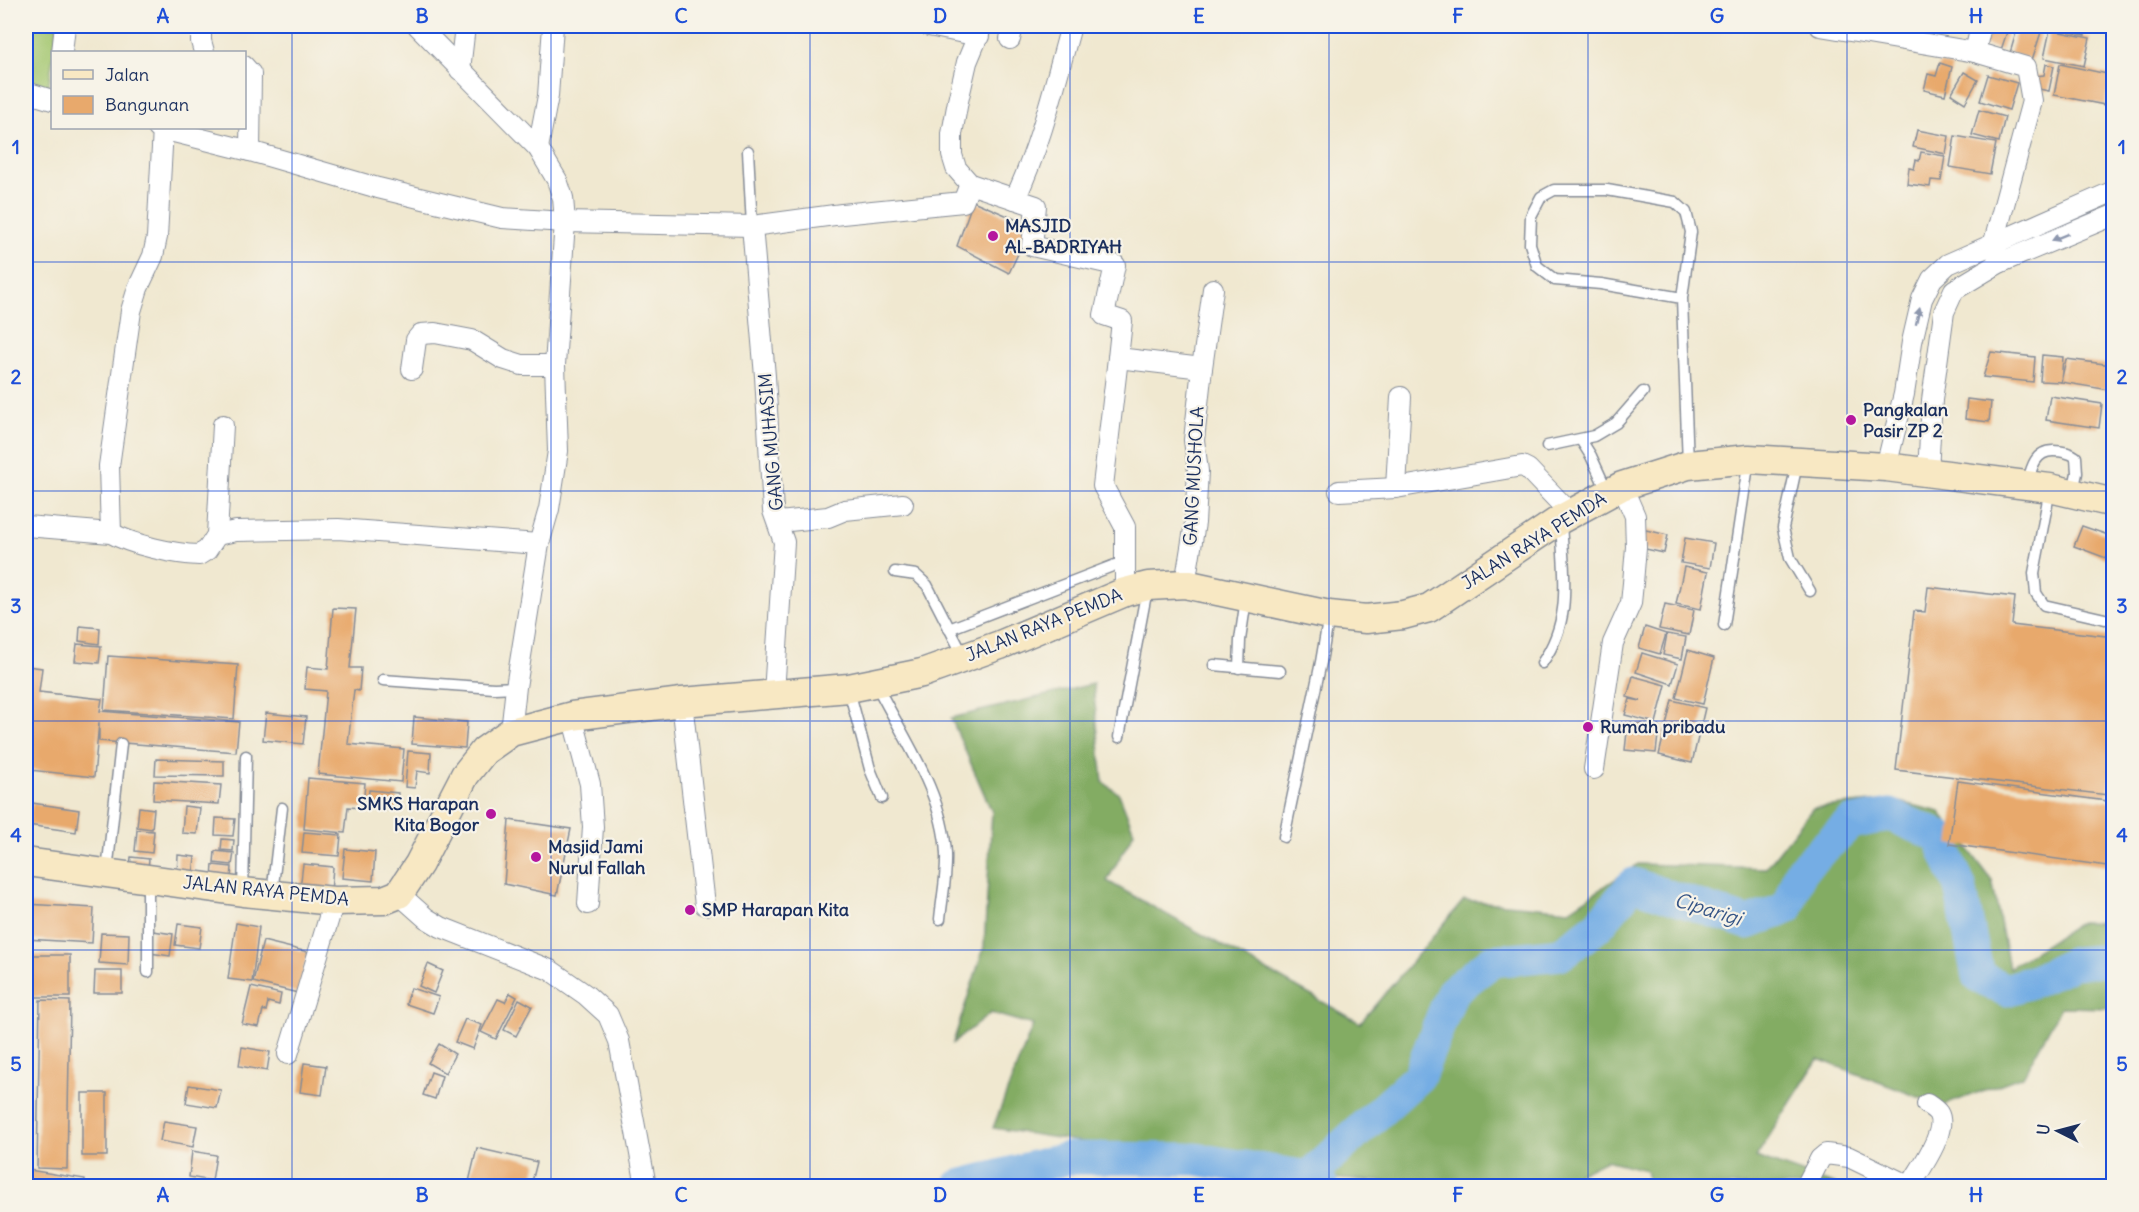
<svg xmlns="http://www.w3.org/2000/svg" width="2139" height="1212" font-family="Delius,sans-serif">
  <style>
    .green { fill: #a4c771; stroke: #607b68; stroke-width: 1.5 }
    .forest { fill: #83ac63; stroke: #4f6e60; stroke-width: 1.5 }
    .lines { fill: none; stroke-linecap: round; stroke-linejoin: round }
    .river { stroke: #75ade4; stroke-width: 33 }
    .building { fill: #e8a96c }
    .lane-casing { stroke: #868c97; stroke-width: 13 }
    .street-casing { stroke: #868c97; stroke-width: 22 }
    .secondary-casing { stroke: #868c97; stroke-width: 31 }
    .lane { stroke: #fff; stroke-width: 10 }
    .street { stroke: #fff; stroke-width: 20 }
    .secondary { stroke: #f8e8c3; stroke-width: 28 }
    .oneway { fill: #8d97ae }
    .grid { fill: none; stroke: #1d4ed8; stroke-width: 1.5; stroke-opacity: 0.55 }
    .poi-dot { fill: #b5179e; stroke: #f7f3e8; stroke-width: 2 }
    .labels { text-anchor: middle; stroke-width: 4.5; stroke-linejoin: round; paint-order: stroke }
    .poi-label { font-size: 18px; font-weight: bold; fill: #1b2f5e; stroke: #f7f3e8; text-anchor: start }
    .street-label { font-size: 18px; fill: #1b2f5e; stroke: #f7f3e8 }
    .water-label { font-size: 20px; font-style: italic; fill: #365586; stroke: #f7f3e8 }
    .neatline { fill: none; stroke: #1d4ed8; stroke-width: 2 }
    .grid-label { font-size: 20px; text-anchor: middle; font-weight: bold; fill: #1d4ed8 }
  </style>
  <rect width="100%" height="100%" fill="#f7f3e8"/>
  <filter id="ink" filterUnits="userSpaceOnUse"><feTurbulence type="fractalNoise" baseFrequency=".0167" numOctaves="2"/><feDisplacementMap in="SourceGraphic" scale="12" xChannelSelector="R" yChannelSelector="G"/><feConvolveMatrix kernelMatrix="1 2 1 2 8 2 1 2 1" color-interpolation-filters="sRGB"/></filter>
  <filter id="wash" filterUnits="userSpaceOnUse"><feTurbulence type="fractalNoise" baseFrequency=".008" numOctaves="4" result="noise"/><feDisplacementMap in="SourceGraphic" scale="24" xChannelSelector="R" yChannelSelector="G"/><feGaussianBlur stdDeviation="1.35" result="paint"/><feColorMatrix in="noise" values="0 0 0 0 0 0 0 0 0 0 0 0 0 0 0 0 0 1.4 0 .05"/><feComposite in="paint" operator="in"/></filter>
  <g filter="url(#wash)">
    <rect width="100%" height="100%" fill="#f0e8d0"/>
    <path class="green" d="M26,26H58L48,90L26,84Z"/>
    <path class="forest" d="M1093,684L1103,782L1119,794L1134,832L1107,881L1360,1023L1464,900L1569,910L1638,864L1766,868L1813,808L1892,800L1940,812L1992,880L2009,968L2081,922L2113,923V1008L2061,1007L2023,1076L1942,1106L1818,1059L1756,1157L1839,1186H1649L1646,1170L1606,1160L1554,1186H1455L1308,1177L993,1128L1033,1025L991,1013L953,1043L984,947L992,812L951,718Z"/>
    <g class="lines">
      <g class="river">
        <path d="M1308,1177L1419,1076L1452,992L1492,961L1561,954L1598,926L1633,884L1748,923L1787,908L1800,871L1850,823L1890,815L1939,836L1960,887L1978,976L2006,990L2037,980L2074,963L2114,960"/>
        <path d="M959,1186L1069,1158L1196,1159L1308,1177L1322,1186"/>
      </g>
    </g>
    <g id="blocks">
      <g class="building">
        <path d="M1987,26H2009L2001,50L1981,43Z"/>
        <path d="M2018,26H2043L2032,60L2010,53Z"/>
        <path d="M2072,26H2087L2085,35L2071,32Z"/>
        <path d="M2050,30L2090,38L2084,66L2044,58Z"/>
        <path d="M1940,63L1952,67L1945,95L1924,90L1928,74L1936,76Z"/>
        <path d="M2046,64L2054,66L2049,91L2034,88L2036,76L2044,75Z"/>
        <path d="M2060,64L2112,75L2114,74V108L2107,107L2111,79L2105,105L2054,95Z"/>
        <path d="M1964,72L1978,80L1965,103L1951,94Z"/>
        <path d="M1988,75L2017,83L2009,110L1980,101Z"/>
        <path d="M1979,110L2005,117L1999,142L1972,135Z"/>
        <path d="M1917,130L1949,136L1946,154L1913,147Z"/>
        <path d="M1955,136L1996,143L1990,174L1950,167Z"/>
        <path d="M1921,152L1945,156L1941,181L1931,180L1930,187L1907,184L1909,168L1914,169L1916,160L1919,161Z"/>
        <path d="M973,201L1031,226L1009,273L957,246Z"/>
        <path d="M1991,352L2035,357L2033,382L1983,377Z"/>
        <path d="M2042,355L2063,357L2061,382L2040,381Z"/>
        <path d="M2066,359L2112,365L2109,390L2061,382Z"/>
        <path d="M2050,396L2102,404L2099,428L2046,420Z"/>
        <path d="M1967,399L1991,402L1989,422L1965,419Z"/>
        <path d="M2082,526L2114,537V561L2074,546Z"/>
        <path d="M1646,530L1668,535L1664,553L1641,548Z"/>
        <path d="M1685,538L1714,543L1710,568L1681,563Z"/>
        <path d="M1684,567L1708,572L1701,609L1676,604Z"/>
        <path d="M1928,587L2015,597L2012,625L2114,637V744L2108,795L1896,770L1914,611L1925,612Z"/>
        <path d="M1665,604L1694,610L1689,635L1659,629Z"/>
        <path d="M333,608L356,609L350,668H361L359,691L354,690L348,744L404,749L401,782L318,774L326,691L305,689L307,667L328,669Z"/>
        <path d="M80,626L100,628L99,644L79,641Z"/>
        <path d="M1645,627L1666,634L1660,654L1639,648Z"/>
        <path d="M1667,634L1686,637L1682,659L1663,655Z"/>
        <path d="M77,644L101,646L99,663L75,661Z"/>
        <path d="M1688,650L1714,658L1703,704L1676,698Z"/>
        <path d="M1642,653L1678,664L1672,684L1636,672Z"/>
        <path d="M108,656L238,665L234,719L104,710Z"/>
        <path d="M27,666L42,668L39,692L102,699L100,711L239,722L236,752L99,741V722L94,777L30,770L29,782H26Z"/>
        <path d="M1633,676L1666,685L1656,723L1625,715L1630,699L1641,701L1627,697Z"/>
        <path d="M1672,700L1705,708L1692,763L1659,755Z"/>
        <path d="M266,713L306,717L303,744L263,740Z"/>
        <path d="M414,717L467,722L465,748L412,744Z"/>
        <path d="M1628,723L1659,726L1656,753L1625,750Z"/>
        <path d="M408,751L431,753L430,773L417,771L415,788L405,787Z"/>
        <path d="M156,759L224,761V776L155,775Z"/>
        <path d="M308,778L365,783L363,808L348,807L345,833L304,829Z"/>
        <path d="M154,781L221,785L219,804L153,800Z"/>
        <path d="M1958,781L2114,802V867L1949,844Z"/>
        <path d="M369,790L398,793L396,811L367,809Z"/>
        <path d="M32,803L79,810L76,832L28,825Z"/>
        <path d="M184,806L200,808L197,834L182,833Z"/>
        <path d="M139,807L154,809L152,829L137,827Z"/>
        <path d="M216,818L235,819L233,836L215,835Z"/>
        <path d="M509,820L571,829L557,895L504,884Z"/>
        <path d="M137,830L154,831L152,853L135,851Z"/>
        <path d="M304,832L341,835L339,856L302,853Z"/>
        <path d="M222,839L234,840L233,851L221,850Z"/>
        <path d="M345,849L375,852L373,881L342,878Z"/>
        <path d="M215,851L234,853L232,865L214,863Z"/>
        <path d="M178,855L195,857L193,875L177,874Z"/>
        <path d="M131,857L149,859L148,869L130,867Z"/>
        <path d="M303,864L333,867L331,892L300,889Z"/>
        <path d="M213,865L232,867L231,879L212,877Z"/>
        <path d="M26,904L94,908L92,943L26,939Z"/>
        <path d="M236,923L259,927L252,982L228,979Z"/>
        <path d="M178,924L202,927L199,948L175,945Z"/>
        <path d="M153,931L173,934L170,956L150,953Z"/>
        <path d="M101,933L129,934L128,965L99,963Z"/>
        <path d="M263,941L308,952L298,993L253,982Z"/>
        <rect x="26" y="955" width="44" height="42"/>
        <path d="M428,964L443,971L434,993L419,986Z"/>
        <path d="M95,971H122V993H94Z"/>
        <path d="M251,987L281,994L279,1005L268,1002L266,1011L263,1010L259,1027L242,1024Z"/>
        <path d="M411,988L439,997L433,1013L406,1004Z"/>
        <path d="M510,993L517,997L496,1039L481,1032L498,999L505,1002Z"/>
        <path d="M519,999L532,1006L516,1036L504,1030Z"/>
        <path d="M40,1000L70,1001L67,1169L37,1168Z"/>
        <path d="M465,1019L482,1025L473,1049L455,1042Z"/>
        <path d="M439,1044L455,1054L445,1073L428,1063Z"/>
        <path d="M242,1047L270,1052L267,1071L239,1066Z"/>
        <path d="M304,1063L326,1066L322,1095L300,1092Z"/>
        <path d="M431,1072L442,1076L435,1099L423,1095Z"/>
        <path d="M189,1085L221,1090L217,1108L186,1103Z"/>
        <rect x="82" y="1093" width="25" height="63"/>
        <path d="M164,1121L197,1126L193,1147L160,1141Z"/>
        <path d="M477,1148L537,1162L531,1186H517L502,1183V1186H468Z"/>
        <path d="M192,1151L216,1155L212,1181L189,1177Z"/>
        <path d="M29,1170L85,1179L84,1186H26Z"/>
      </g>
    </g>
  </g>
  <g filter="url(#ink)">
    <use href="#blocks" fill-opacity="0" stroke="#868c97" stroke-width="1.5"/>
    <g class="lines">
      <g class="lane-casing">
        <g id="lane">
          <path d="M748,151L752,226"/>
          <path d="M1682,298L1601,284L1555,280L1537,266L1530,244L1531,216L1541,197L1554,190H1607L1675,202L1686,212L1691,232L1682,298L1688,465"/>
          <path d="M1581,440L1591,456L1608,493"/>
          <path d="M1547,446L1594,436L1616,423L1643,392"/>
          <path d="M1797,464L1783,528L1790,558L1810,591"/>
          <path d="M2027,485C2031,470 2034,451 2053,451C2061,451 2069,452 2076,457L2077,473L2073,491"/>
          <path d="M2050,489L2034,573L2036,593L2044,605L2105,619"/>
          <path d="M895,572L916,575L927,585L964,657"/>
          <path d="M1724,625L1749,459"/>
          <path d="M949,629L1115,565"/>
          <path d="M1542,663C1574,617 1563,573 1561,521"/>
          <path d="M1214,665L1280,671"/>
          <path d="M1239,668L1240,640L1246,599"/>
          <path d="M383,680L494,688L516,687"/>
          <path d="M876,684C903,738 943,792 946,854C947,875 942,898 940,919"/>
          <path d="M849,690L870,769L882,798"/>
          <path d="M1119,737L1147,589"/>
          <path d="M1284,837L1321,662L1329,615"/>
          <path d="M107,872L121,744"/>
          <path d="M243,892L246,756"/>
          <path d="M272,894L282,808"/>
          <path d="M148,972V880"/>
        </g>
      </g>
      <g class="street-casing">
        <g id="street">
          <path d="M201,26V41L204,52"/>
          <path d="M418,26L538,148L557,180L563,198L565,222L555,365L558,451L549,509L539,544L516,687L511,732"/>
          <path d="M929,26L979,36"/>
          <path d="M982,26L967,62L958,101L952,134V155L956,168L970,184L1015,199C1041,144 1055,83 1071,26"/>
          <path d="M1820,26L1975,52L2026,67L2032,101L1994,242L1999,263"/>
          <path d="M1010,39L1013,26"/>
          <path d="M62,52L65,26"/>
          <path d="M1975,52L1981,26"/>
          <path d="M244,66L251,74L250,151"/>
          <path d="M460,70L465,26"/>
          <path d="M26,92L52,100"/>
          <path d="M158,128L250,151L378,188L502,218L565,222L752,226L842,214L963,202L970,184"/>
          <path d="M538,148L548,96L553,26"/>
          <path d="M1015,199L1036,206L1032,246L1115,265L1104,315L1122,321L1118,358L1202,368"/>
          <path d="M752,226L765,376L773,511L784,542L774,693"/>
          <path d="M1118,358L1103,486L1125,527V592"/>
          <path d="M412,369L416,340L421,334L435,333L472,340L503,359L522,365H555"/>
          <path d="M1886,467L1904,394L1912,342L1922,299L1932,279L1948,264L2114,191"/>
          <path d="M1928,472L1932,400L1944,312L1954,290L1999,263L2114,215"/>
          <path d="M1396,488L1401,397"/>
          <path d="M1339,491L1396,488L1522,466L1528,469L1570,513"/>
          <path d="M779,522L828,517L845,510L903,504"/>
          <path d="M26,526L111,533C133,545 173,554 199,555L207,550L217,535L236,531L338,529L539,544"/>
          <path d="M111,533L109,466L131,311L138,288L153,256L157,237L163,129"/>
          <path d="M217,535L223,425"/>
          <path d="M1185,584L1195,523L1198,471L1194,440L1202,368L1213,289"/>
          <path d="M682,702L705,905"/>
          <path d="M572,716L590,784L593,827L588,904"/>
          <path d="M1594,769L1613,643L1631,603L1633,583L1636,547L1635,516L1622,486"/>
          <path d="M399,894L426,918L441,927L550,970L586,995L608,1015L619,1041L646,1186"/>
          <path d="M288,1054L334,901"/>
          <path d="M1806,1186L1820,1159L1826,1154L1849,1157L1909,1186"/>
          <path d="M1910,1186C1919,1171 1949,1130 1938,1113C1935,1109 1930,1106 1927,1104"/>
        </g>
      </g>
      <g class="secondary-casing">
        <path id="secondary" d="M26,862L243,892L334,901L384,900L399,894L419,864L465,775L484,751L511,732L572,716L682,702L849,688L922,673L1000,645L1125,592L1148,586L1185,584L1329,615L1366,619L1403,615L1429,608L1561,519L1622,486L1688,465L1749,459L1886,467L2050,488L2114,503"/>
      </g>
      <use href="#lane" class="lane"/>
      <use href="#street" class="street"/>
      <use href="#secondary" class="secondary"/>
    </g>
    <defs><path id="oneway-solid" d="M-6-.8H1V-3.2L6.5 0L1 3.2V.8H-6Z" transform="scale(1.5)"/></defs>
    <g class="oneway">
      <use href="#oneway-solid" transform="translate(2060 237) rotate(158)"/>
      <use href="#oneway-solid" transform="translate(1918 316) rotate(-76)"/>
    </g>
  </g>
  <path class="grid" d="M292,26V1186M551,26V1186M810,26V1186M1070,26V1186M1329,26V1186M1588,26V1186M1847,26V1186M26,262H2114M26,491H2114M26,721H2114M26,950H2114"/>
  <g class="poi-dot">
    <circle cx="993" cy="236" r="6"/>
    <circle cx="1851" cy="420" r="6"/>
    <circle cx="1588" cy="727" r="6"/>
    <circle cx="491" cy="814" r="6"/>
    <circle cx="536" cy="857" r="6"/>
    <circle cx="690" cy="910" r="6"/>
  </g>
  <g class="labels">
    <g class="poi-label">
      <text x="1005" y="232">MASJID<tspan x="1005" dy="21">AL-BADRIYAH</tspan></text>
      <text x="1863" y="416">Pangkalan<tspan x="1863" dy="21">Pasir ZP 2</tspan></text>
      <text x="1600" y="733">Rumah pribadu</text>
      <text x="479" y="810" text-anchor="end">SMKS Harapan<tspan x="479" dy="21">Kita Bogor</tspan></text>
      <text x="548" y="853">Masjid Jami<tspan x="548" dy="21">Nurul Fallah</tspan></text>
      <text x="702" y="916">SMP Harapan Kita</text>
    </g>
    <g class="street-label">
      <text transform="translate(771 442) rotate(-95)" y="6">GANG MUHASIM</text>
      <text transform="translate(1194 476) rotate(-87)" y="6">GANG MUSHOLA</text>
      <text transform="translate(1534 541) rotate(-32)" y="6">JALAN RAYA PEMDA</text>
      <text transform="translate(1044 625) rotate(-22)" y="6">JALAN RAYA PEMDA</text>
      <text transform="translate(266 891) rotate(6)" y="6">JALAN RAYA PEMDA</text>
    </g>
    <g class="water-label">
      <text transform="translate(1708 909) rotate(17)" y="7">Ciparigi</text>
    </g>
  </g>
  <rect width="2139" height="1212" fill="none" stroke="#f7f3e8" stroke-width="66"/>
  <rect x="51" y="51" width="195" height="78" fill="#f7f3e8" stroke="#9fa5b1" stroke-width="1.5"/>
  <rect x="63" y="70" width="30" height="9" fill="#f8e8c3" stroke="#9fa5b1" stroke-width="1.5"/>
  <text x="105" y="81" font-size="18" fill="#1b2f5e">Jalan</text>
  <rect x="63" y="96" width="30" height="18" fill="#e8a96c" stroke="#9fa5b1" stroke-width="1.5"/>
  <text x="105" y="111" font-size="18" fill="#1b2f5e">Bangunan</text>
  <g transform="translate(2058 1131) rotate(276)" stroke="#f7f3e8" stroke-width="4.5" paint-order="stroke">
  <path d="M0-4.5L10 22L0 15L-10 22Z" fill="#1b2f5e"/>
  <text y="-9" font-size="16" font-weight="bold" text-anchor="middle" fill="#1b2f5e">U</text>
  </g>
  <rect x="33" y="33" width="2073" height="1146" class="neatline"/>
  <g class="grid-label">
    <text x="163" y="23">A</text>
    <text x="422" y="23">B</text>
    <text x="681" y="23">C</text>
    <text x="940" y="23">D</text>
    <text x="1199" y="23">E</text>
    <text x="1458" y="23">F</text>
    <text x="1717" y="23">G</text>
    <text x="1976" y="23">H</text>
    <text x="16" y="154">1</text>
    <text x="2122" y="154">1</text>
    <text x="16" y="384">2</text>
    <text x="2122" y="384">2</text>
    <text x="16" y="613">3</text>
    <text x="2122" y="613">3</text>
    <text x="16" y="842">4</text>
    <text x="2122" y="842">4</text>
    <text x="16" y="1071">5</text>
    <text x="2122" y="1071">5</text>
    <text x="163" y="1202">A</text>
    <text x="422" y="1202">B</text>
    <text x="681" y="1202">C</text>
    <text x="940" y="1202">D</text>
    <text x="1199" y="1202">E</text>
    <text x="1458" y="1202">F</text>
    <text x="1717" y="1202">G</text>
    <text x="1976" y="1202">H</text>
  </g>
</svg>
